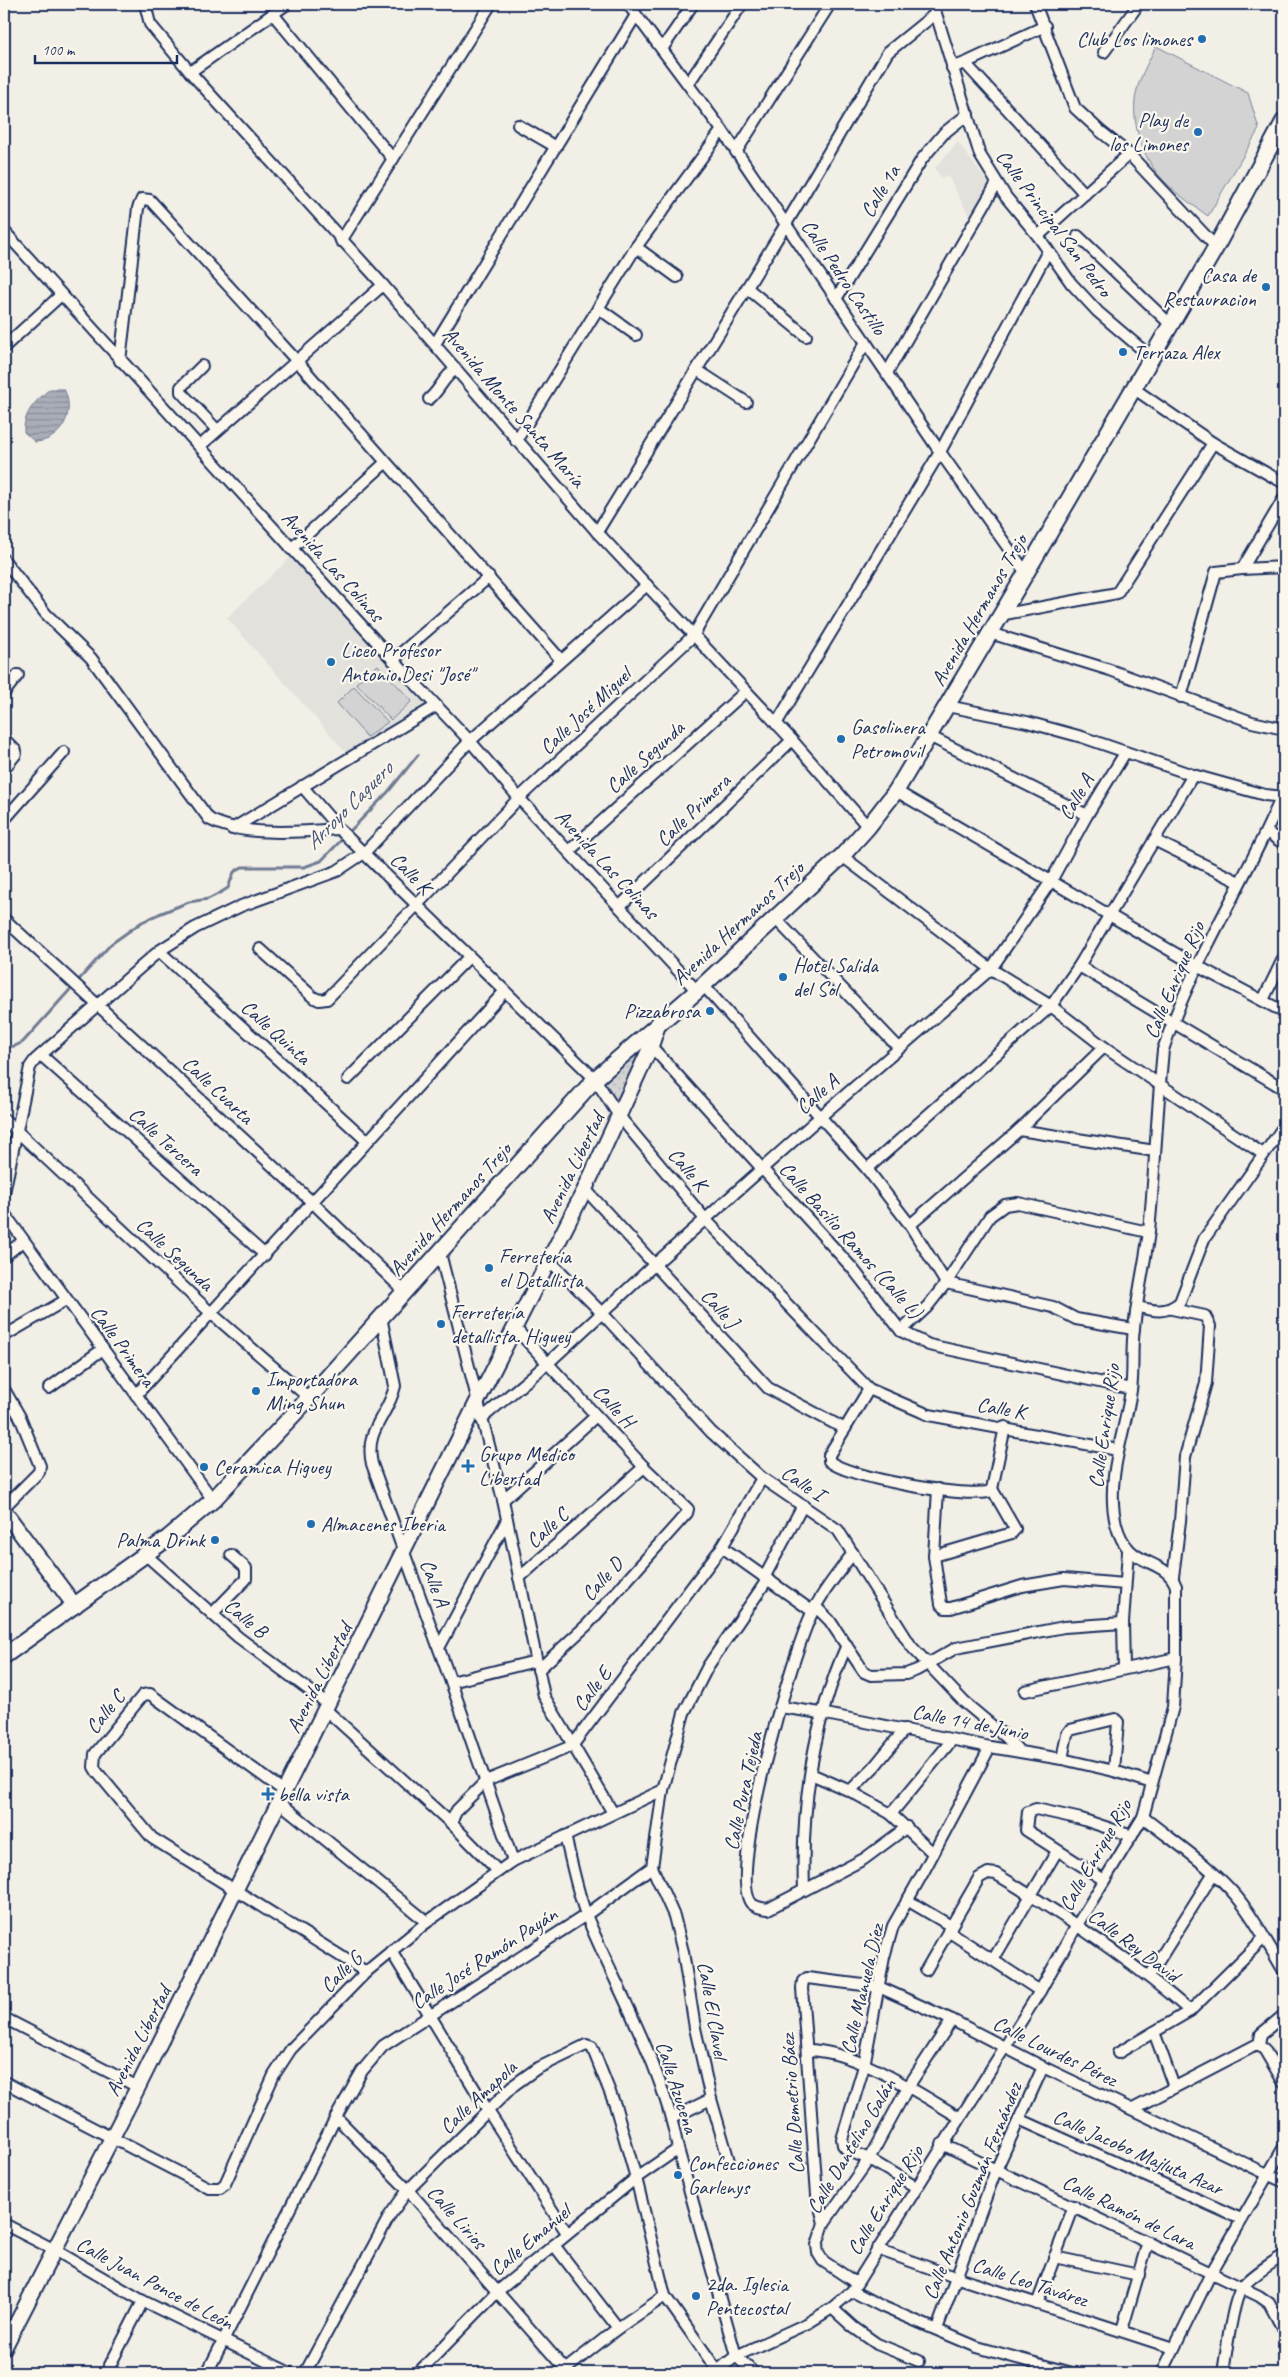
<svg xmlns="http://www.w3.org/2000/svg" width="1288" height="2377" font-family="Caveat,sans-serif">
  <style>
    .built { fill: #e2e1dc }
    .grass { fill: url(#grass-dots); stroke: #768198 }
    .pitch { fill: #d2d3d2; stroke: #768198 }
    .water { fill: url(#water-rules); stroke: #707b93 }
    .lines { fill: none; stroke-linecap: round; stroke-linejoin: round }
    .stream { stroke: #707b93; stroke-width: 3 }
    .street-casing { stroke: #1b2f5e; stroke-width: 14 }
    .secondary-casing { stroke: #1b2f5e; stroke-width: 18 }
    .primary-casing { stroke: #1b2f5e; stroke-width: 19 }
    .street { stroke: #fbf7ec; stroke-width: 10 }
    .secondary { stroke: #fbf7ec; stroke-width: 14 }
    .primary { stroke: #fbf7ec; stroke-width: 15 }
    .poi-dot { fill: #1f6fb2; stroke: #fbf7ec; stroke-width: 2 }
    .labels { text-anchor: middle; stroke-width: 4.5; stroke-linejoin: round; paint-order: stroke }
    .poi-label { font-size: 21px; fill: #1b2f5e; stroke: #fbf7ec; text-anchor: start }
    .street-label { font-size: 21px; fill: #1b2f5e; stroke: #fbf7ec }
    .water-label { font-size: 22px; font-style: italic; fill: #465579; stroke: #fbf7ec }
  </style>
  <defs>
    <pattern id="grass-dots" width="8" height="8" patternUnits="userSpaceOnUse" patternTransform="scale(1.25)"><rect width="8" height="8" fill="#d2d3d2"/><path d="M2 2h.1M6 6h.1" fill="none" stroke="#b4b5b7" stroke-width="1.8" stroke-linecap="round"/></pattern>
    <pattern id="water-rules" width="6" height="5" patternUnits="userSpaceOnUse" patternTransform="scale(1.25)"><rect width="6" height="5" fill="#a9adb7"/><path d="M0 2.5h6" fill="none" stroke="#898d98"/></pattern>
  </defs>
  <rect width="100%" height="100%" fill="#f2efe6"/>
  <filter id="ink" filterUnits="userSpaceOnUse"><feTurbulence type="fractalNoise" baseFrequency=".02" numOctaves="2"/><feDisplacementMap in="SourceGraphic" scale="10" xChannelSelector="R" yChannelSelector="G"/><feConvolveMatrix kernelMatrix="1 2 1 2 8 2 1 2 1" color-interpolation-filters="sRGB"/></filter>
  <g filter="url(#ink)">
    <g class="built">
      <path d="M958,142L993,190L969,216L948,176L941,178L935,168Z"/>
      <path d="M295,553L436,706L350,757L227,618Z"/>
    </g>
    <path class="grass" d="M659,1022L619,1116L595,1079Z"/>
    <g class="pitch">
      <path d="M1156,46L1248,93L1259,129L1208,216C1194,206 1178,195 1166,183C1145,163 1132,129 1135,100C1137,81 1148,63 1156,46Z"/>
      <path d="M378,665L412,701L391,720L356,683Z"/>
      <path d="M354,686L388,722L367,737L337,703Z"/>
    </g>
    <path class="water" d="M50,389H64C76,412 62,441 35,442L24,432C23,413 36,400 50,389Z"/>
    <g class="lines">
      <path class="stream" d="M4,1047L15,1046L23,1042L111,944L142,922L159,914L189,902L208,899L220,893L228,888L234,872L242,867H304L321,861L388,792L418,755"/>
      <g class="street-casing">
        <g id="street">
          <path d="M145,4L150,24L190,72L383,285L597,532L792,740L868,827"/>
          <path d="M628,4L722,130L940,452L1026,573"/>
          <path d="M933,4L980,155L1006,197L1038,236L1071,283L1098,312L1151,357"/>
          <path d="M1035,4L1075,108L1100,131L1129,154L1216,247"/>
          <path d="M273,14L393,159"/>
          <path d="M662,49L693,4"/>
          <path d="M1104,52L1135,9L1136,4"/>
          <path d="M965,63L1045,26"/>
          <path d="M952,68L965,63L1085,194"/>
          <path d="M190,72L287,4"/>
          <path d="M688,84L742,4"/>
          <path d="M518,125L556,147"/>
          <path d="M736,152L830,4"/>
          <path d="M4,231L393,660L470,741L519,798L697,991"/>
          <path d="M1038,236L1129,154"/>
          <path d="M1078,236L1170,324"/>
          <path d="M341,241L491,4"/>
          <path d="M636,247L677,277"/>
          <path d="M747,288L806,336"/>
          <path d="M836,299L922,159L944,133L968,114"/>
          <path d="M598,308L636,335"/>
          <path d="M435,344L636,15"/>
          <path d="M4,347L61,295"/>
          <path d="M120,361L138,208L142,199L150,200L296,360L561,660"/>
          <path d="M202,366L181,387V392L217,430"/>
          <path d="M697,370L746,402"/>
          <path d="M887,373L997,183"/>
          <path d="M1133,388L1213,443L1284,483"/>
          <path d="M429,399C441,389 442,378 456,369"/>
          <path d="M516,441L636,247L722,130"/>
          <path d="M200,446L383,285"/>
          <path d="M597,532L786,224L888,52L935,14"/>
          <path d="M291,549L385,463"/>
          <path d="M4,560L46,614L91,658L209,819C242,837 302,832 339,829"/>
          <path d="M1242,569L1284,498"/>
          <path d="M1000,615L1117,593L1213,443"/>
          <path d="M990,633L1110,670L1252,722L1284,729"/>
          <path d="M393,660L489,577"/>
          <path d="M4,693L18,675"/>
          <path d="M1181,697L1216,572L1242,569L1284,567"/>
          <path d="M947,706L1027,722L1082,737L1193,775L1265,795L1284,797"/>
          <path d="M776,724L940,452L1048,251"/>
          <path d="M929,736L1087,815"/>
          <path d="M4,739L16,751V754L4,769"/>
          <path d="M302,786L339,829L595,1079L619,1116L705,1219L869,1389L929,1415L1118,1450"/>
          <path d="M896,791L1197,966L1284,1012"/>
          <path d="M4,820L64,752"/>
          <path d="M232,829L436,706"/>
          <path d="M1267,832L1284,844"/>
          <path d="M1154,840L1239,882"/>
          <path d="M569,851L746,691"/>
          <path d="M842,856L991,969L1051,1006L1104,1047L1263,1154"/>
          <path d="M620,906L792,740"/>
          <path d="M775,918L899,1048"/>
          <path d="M4,919L313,1203L405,1292"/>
          <path d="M260,949L313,997L319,1000L327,999L519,798L693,636L866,342"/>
          <path d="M159,951L367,1141"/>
          <path d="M1079,966L1284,1089"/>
          <path d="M703,985L867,1169L910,1225L946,1283L1053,1307L1076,1319L1133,1329"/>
          <path d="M1263,1000L1284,957"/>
          <path d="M651,1046L853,1269L901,1331L929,1345L1131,1389"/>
          <path d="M41,1055L265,1255"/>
          <path d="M348,1079L469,957"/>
          <path d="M4,1119L211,1313L309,1398"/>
          <path d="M1019,1130L1155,1151"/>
          <path d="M867,1169L1051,1006L1079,966L1193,775"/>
          <path d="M585,1189L768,1388L845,1429"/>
          <path d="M4,1193L30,1067L35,1060L159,951L195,928L241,906L337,871L364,853L470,741L647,585"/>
          <path d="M4,1213L213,1500"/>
          <path d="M910,1225L1019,1130L1104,1047"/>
          <path d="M440,1253L503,1500L544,1696L613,1813"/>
          <path d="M4,1256L23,1241"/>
          <path d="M549,1260L602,1313L711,1432L762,1478L838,1530L911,1646L964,1702L1007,1738L1018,1750"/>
          <path d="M1138,1307C1154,1311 1166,1314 1180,1302L1204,1239L1284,1126"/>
          <path d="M1172,1309L1205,1316L1210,1326L1206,1383L1185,1457L1180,1521L1173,1577"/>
          <path d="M381,1317L395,1386C388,1417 364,1429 372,1464L451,1682L513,1861"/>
          <path d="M514,1327L644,1467L688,1509L687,1513L587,1625L538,1670"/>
          <path d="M901,1331L927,1307L946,1283L990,1216L1005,1205L1018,1203L1148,1232"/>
          <path d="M4,1336L66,1300"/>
          <path d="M49,1388L103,1349"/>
          <path d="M4,1389L20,1417L40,1466L39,1472L4,1507"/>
          <path d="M869,1389L829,1455V1461C849,1478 961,1497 988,1492L992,1489L1005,1427"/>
          <path d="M136,1395L504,992"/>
          <path d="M481,1419L548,1363L654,1265L820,1117L991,969L1051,881L1087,815L1125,753"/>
          <path d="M938,1489L934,1556L941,1604L945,1608H951L1022,1586L1064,1579L1125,1584"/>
          <path d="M503,1500L596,1416"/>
          <path d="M722,1547L812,1611"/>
          <path d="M853,1553C839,1572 822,1592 812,1613C793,1652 727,1872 751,1903C756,1908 762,1908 768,1909L864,1859L907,1827"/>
          <path d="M146,1555L238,1637L328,1704"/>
          <path d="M934,1556L1012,1533L1015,1529L992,1489"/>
          <path d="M519,1578L644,1467"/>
          <path d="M764,1578L803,1505"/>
          <path d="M815,1606L830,1621L864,1672L871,1675L906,1674L917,1670L956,1648L1064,1627L1123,1623"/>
          <path d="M212,1614L246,1579V1568L231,1555"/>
          <path d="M439,1648L507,1520"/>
          <path d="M1124,1668L1123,1623L1128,1551"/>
          <path d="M451,1682L536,1661"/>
          <path d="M1025,1691L1176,1658"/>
          <path d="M780,1707L821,1713L990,1747L1062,1759L1114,1771L1152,1783"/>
          <path d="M325,1709L453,1825"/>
          <path d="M1062,1759L1067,1734L1070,1730L1115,1719L1118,1722L1114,1771"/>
          <path d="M811,1774L850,1791L891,1814L933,1853"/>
          <path d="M284,1791L150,1694L143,1695L95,1754L94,1767L97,1772L152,1838L366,1972"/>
          <path d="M850,1791L874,1767L905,1729"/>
          <path d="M279,1802L427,1922"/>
          <path d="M891,1814L952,1740"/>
          <path d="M1143,1817C1174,1842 1211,1866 1237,1897C1255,1919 1269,1946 1284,1971"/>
          <path d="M565,1836C572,1863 577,1892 587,1917C619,1994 663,2066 678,2149L736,2356L754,2373"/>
          <path d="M652,1867L674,1916L683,1952L695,2028L711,2099L729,2161"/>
          <path d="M498,1871L453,1825V1818L457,1810L486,1781L572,1746L722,1547L762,1478"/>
          <path d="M1104,1880L1026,1830L1028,1812L1036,1809L1081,1819L1132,1836"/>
          <path d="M804,1890C801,1807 813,1720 847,1645"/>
          <path d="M907,1900L951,1926"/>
          <path d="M948,1931L1040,1991"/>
          <path d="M391,1951L488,2111L567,2233"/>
          <path d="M993,1960L1057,1851"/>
          <path d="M926,1970L979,1878L988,1873L996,1874C1064,1915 1130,1959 1190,2011"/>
          <path d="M1149,1976L1213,1874"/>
          <path d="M4,2018L138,2087"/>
          <path d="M1154,2032L1174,2087"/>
          <path d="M1259,2045L1261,2034L1284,2015"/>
          <path d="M807,2050C855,2050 918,2093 959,2117"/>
          <path d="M1118,2053L1190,2011L1264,1938"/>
          <path d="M4,2082L209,2188H220L225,2184L274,2075L291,2049L366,1972L427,1922L513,1861L663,1790"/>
          <path d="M1133,2109L1256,2045L1264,2049L1284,2083"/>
          <path d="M336,2117L408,2190L565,2369"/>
          <path d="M672,2118L711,2099"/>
          <path d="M1019,2119L1241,2219"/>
          <path d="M942,2144L1259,2296L1269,2303L1284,2331"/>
          <path d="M916,2187L869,2159L847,2150L843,2145L842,2139L864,2066L884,1957L893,1926L924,1871L990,1747"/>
          <path d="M824,2223L817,2195L802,1988L803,1981L807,1978L879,1987L952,2020L1043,2067L1284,2182"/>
          <path d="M4,2224L53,2249L143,2301L290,2373"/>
          <path d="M554,2245L618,2328"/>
          <path d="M877,2249L955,2277L1173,2348"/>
          <path d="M1054,2257L1139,2275"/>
          <path d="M856,2283L823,2261L818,2253L817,2245L824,2223L869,2159L908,2087L952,2020"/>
          <path d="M852,2291L883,2307L977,2347L1071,2373"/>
          <path d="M1037,2304L1074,2206"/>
          <path d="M832,2308L853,2327L877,2344L919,2361"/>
          <path d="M937,2329L996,2170L1043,2067"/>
          <path d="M1122,2330L1148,2242"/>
          <path d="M106,2373L143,2301"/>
          <path d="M207,2373L336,2117L362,2071L383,2046L586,1915L652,1867L663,1790L684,1713L708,1666L767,1580"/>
          <path d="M305,2373L390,2215L408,2190L514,2085L536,2069L586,2045L592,2047L615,2105L636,2178L665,2296L719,2373"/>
          <path d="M418,2373L498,2291L636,2178L678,2149"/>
          <path d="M561,2373L618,2328L665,2296"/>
          <path d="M715,2373L736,2356L808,2323L832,2308L852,2291L1040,1991L1077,1925L1143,1817L1173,1707L1176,1658V1586C1164,1555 1128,1571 1116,1524C1105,1479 1125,1434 1131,1390C1134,1370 1131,1349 1134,1329C1137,1296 1145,1264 1149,1231C1155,1171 1157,1110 1163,1050C1192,961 1245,883 1281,798"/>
          <path d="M1162,2373L1211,2273L1284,2147"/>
          <path d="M1223,2373C1226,2354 1232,2304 1241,2289C1249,2277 1272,2263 1284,2255"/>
        </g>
      </g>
      <g class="secondary-casing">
        <g id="secondary">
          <path d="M4,1511L75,1606"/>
          <path d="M4,2348L138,2087L477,1402L585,1189L651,1046L659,1022"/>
        </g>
      </g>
      <g class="primary-casing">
        <path id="primary" d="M4,1656L168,1538L213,1500L309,1398L595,1079L697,991L842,856L868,827L896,791L1026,573L1216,247L1284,121"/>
      </g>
      <use href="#street" class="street"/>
      <use href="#secondary" class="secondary"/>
      <use href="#primary" class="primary"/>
    </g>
  </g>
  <g class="poi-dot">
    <circle cx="1202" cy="39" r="5"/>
    <circle cx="1198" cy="132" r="5"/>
    <circle cx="1266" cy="287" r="5"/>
    <circle cx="1123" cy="352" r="5"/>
    <circle cx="331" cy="662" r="5"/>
    <circle cx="841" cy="739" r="5"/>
    <circle cx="783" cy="977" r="5"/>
    <circle cx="710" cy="1011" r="5"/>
    <circle cx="489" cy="1268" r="5"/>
    <circle cx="441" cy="1324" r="5"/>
    <circle cx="256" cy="1391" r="5"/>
    <path d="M465.5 1458.5h5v5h5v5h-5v5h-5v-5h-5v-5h5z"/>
    <circle cx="204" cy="1467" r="5"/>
    <circle cx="311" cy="1524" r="5"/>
    <circle cx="215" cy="1540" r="5"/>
    <path d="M265.5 1786.5h5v5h5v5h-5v5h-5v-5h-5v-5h5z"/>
    <circle cx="678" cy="2175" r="5"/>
    <circle cx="696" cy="2296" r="5"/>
  </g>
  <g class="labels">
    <g class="poi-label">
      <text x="1192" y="46" text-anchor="end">Club Los limones</text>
      <text x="1188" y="127" text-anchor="end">Play de<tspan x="1188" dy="24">los Limones</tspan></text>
      <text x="1256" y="282" text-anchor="end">Casa de<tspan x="1256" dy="24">Restauracion</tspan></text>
      <text x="1133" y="359">Terraza Alex</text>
      <text x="341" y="657">Liceo Profesor<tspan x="341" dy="24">Antonio Desi "José"</tspan></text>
      <text x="851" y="734">Gasolinera<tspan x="851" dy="24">Petromovil</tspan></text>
      <text x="793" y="972">Hotel Salida<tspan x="793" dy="24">del Sol</tspan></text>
      <text x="700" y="1018" text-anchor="end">Pizzabrosa</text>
      <text x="499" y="1263">Ferreteria<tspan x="499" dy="24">el Detallista</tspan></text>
      <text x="451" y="1319">Ferretería<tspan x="451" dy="24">detallista. Higuey</tspan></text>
      <text x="266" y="1386">Importadora<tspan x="266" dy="24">Ming Shun</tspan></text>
      <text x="479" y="1461">Grupo Medico<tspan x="479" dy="24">Libertad</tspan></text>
      <text x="214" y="1474">Ceramica Higuey</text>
      <text x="321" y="1531">Almacenes Iberia</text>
      <text x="205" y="1547" text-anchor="end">Palma Drink</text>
      <text x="278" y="1801">bella vista</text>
      <text x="688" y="2170">Confecciones<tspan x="688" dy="24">Garlenys</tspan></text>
      <text x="706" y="2291">2da. Iglesia<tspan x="706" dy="24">Pentecostal</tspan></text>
    </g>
    <g class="street-label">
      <text transform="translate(880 191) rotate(-59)" y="7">Calle 1a</text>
      <text transform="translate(1054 223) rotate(53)" y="7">Calle Principal San Pedro</text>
      <text transform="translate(844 277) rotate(56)" y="7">Calle Pedro Castillo</text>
      <text transform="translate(514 407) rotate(49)" y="7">Avenida Monte Santa María</text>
      <text transform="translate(333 566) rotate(48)" y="7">Avenida Las Colinas</text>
      <text transform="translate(979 610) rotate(-60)" y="7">Avenida Hermanos Trejo</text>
      <text transform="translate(585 711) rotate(-43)" y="7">Calle José Miguel</text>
      <text transform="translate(645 757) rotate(-42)" y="7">Calle Segunda</text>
      <text transform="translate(1076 797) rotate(-59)" y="7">Calle A</text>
      <text transform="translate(693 810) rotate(-44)" y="7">Calle Primera</text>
      <text transform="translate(607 864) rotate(47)" y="7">Avenida Las Colinas</text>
      <text transform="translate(411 873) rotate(45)" y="7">Calle K</text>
      <text transform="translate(738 923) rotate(-43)" y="7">Avenida Hermanos Trejo</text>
      <text transform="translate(1174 980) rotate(-67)" y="7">Calle Enrique Rijo</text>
      <text transform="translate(276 1032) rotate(42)" y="7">Calle Quinta</text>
      <text transform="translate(218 1090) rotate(43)" y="7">Calle Cuarta</text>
      <text transform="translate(817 1094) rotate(-41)" y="7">Calle A</text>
      <text transform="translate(166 1141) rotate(42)" y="7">Calle Tercera</text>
      <text transform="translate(572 1168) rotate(-64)" y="7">Avenida Libertad</text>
      <text transform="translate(688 1169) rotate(50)" y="7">Calle K</text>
      <text transform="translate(450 1209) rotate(-48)" y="7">Avenida Hermanos Trejo</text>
      <text transform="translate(851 1240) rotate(48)" y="7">Calle Basilio Ramos (Calle L)</text>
      <text transform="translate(175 1254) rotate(43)" y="7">Calle Segunda</text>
      <text transform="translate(720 1308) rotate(47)" y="7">Calle J</text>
      <text transform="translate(123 1346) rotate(54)" y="7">Calle Primera</text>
      <text transform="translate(614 1406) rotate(47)" y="7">Calle H</text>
      <text transform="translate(1001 1408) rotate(10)" y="7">Calle K</text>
      <text transform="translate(1104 1426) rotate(-82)" y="7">Calle Enrique Rijo</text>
      <text transform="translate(803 1483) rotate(34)" y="7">Calle I</text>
      <text transform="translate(547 1528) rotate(-42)" y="7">Calle C</text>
      <text transform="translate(602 1579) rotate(-48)" y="7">Calle D</text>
      <text transform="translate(435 1583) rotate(70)" y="7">Calle A</text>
      <text transform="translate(246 1618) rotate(40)" y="7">Calle B</text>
      <text transform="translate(319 1678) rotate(-63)" y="7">Avenida Libertad</text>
      <text transform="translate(592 1689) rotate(-53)" y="7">Calle E</text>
      <text transform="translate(105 1712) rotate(-51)" y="7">Calle C</text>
      <text transform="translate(970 1722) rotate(11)" y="7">Calle 14 de Junio</text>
      <text transform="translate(743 1791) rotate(-78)" y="7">Calle Pura Tejeda</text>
      <text transform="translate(1095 1855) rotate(-60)" y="7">Calle Enrique Rijo</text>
      <text transform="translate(1134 1945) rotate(37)" y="7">Calle Rey David</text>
      <text transform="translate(484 1958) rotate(-33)" y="7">Calle José Ramón Payán</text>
      <text transform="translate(341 1972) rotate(-44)" y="7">Calle G</text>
      <text transform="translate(862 1989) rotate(-77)" y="7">Calle Manuela Díez</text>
      <text transform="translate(713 2010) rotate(80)" y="7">Calle El Clavel</text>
      <text transform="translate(138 2041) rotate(-63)" y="7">Avenida Libertad</text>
      <text transform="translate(1055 2051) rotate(26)" y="7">Calle Lourdes Pérez</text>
      <text transform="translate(677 2087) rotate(72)" y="7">Calle Azucena</text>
      <text transform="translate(478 2097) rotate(-43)" y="7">Calle Amapola</text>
      <text transform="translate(792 2104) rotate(-94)" y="7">Calle Demetrio Báez</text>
      <text transform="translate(851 2146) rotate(-59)" y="7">Calle Dantelino Galán</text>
      <text transform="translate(1138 2152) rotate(24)" y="7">Calle Jacobo Majluta Azar</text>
      <text transform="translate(972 2191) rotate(-68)" y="7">Calle Antonio Guzmán Fernández</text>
      <text transform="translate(885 2200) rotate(-58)" y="7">Calle Enrique Rijo</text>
      <text transform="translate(1129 2212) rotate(26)" y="7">Calle Ramón de Lara</text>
      <text transform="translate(457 2217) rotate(48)" y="7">Calle Lirios</text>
      <text transform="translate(530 2240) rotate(-40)" y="7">Calle Emanuel</text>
      <text transform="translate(1030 2282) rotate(18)" y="7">Calle Leo Tavárez</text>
      <text transform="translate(155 2283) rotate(28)" y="7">Calle Juan Ponce de León</text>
    </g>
    <g class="water-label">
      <text transform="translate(348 805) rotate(-45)" y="8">Arroyo Caguero</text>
    </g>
  </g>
  <rect width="1288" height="2377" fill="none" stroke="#fbf7ec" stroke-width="20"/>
  <rect x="10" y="10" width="1268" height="2357" fill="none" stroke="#1b2f5e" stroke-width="2" filter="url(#ink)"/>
  <path d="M35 55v8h142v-8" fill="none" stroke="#1b2f5e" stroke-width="2.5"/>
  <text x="42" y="55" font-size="15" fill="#1b2f5e" stroke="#fbf7ec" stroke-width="4" paint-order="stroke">100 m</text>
</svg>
